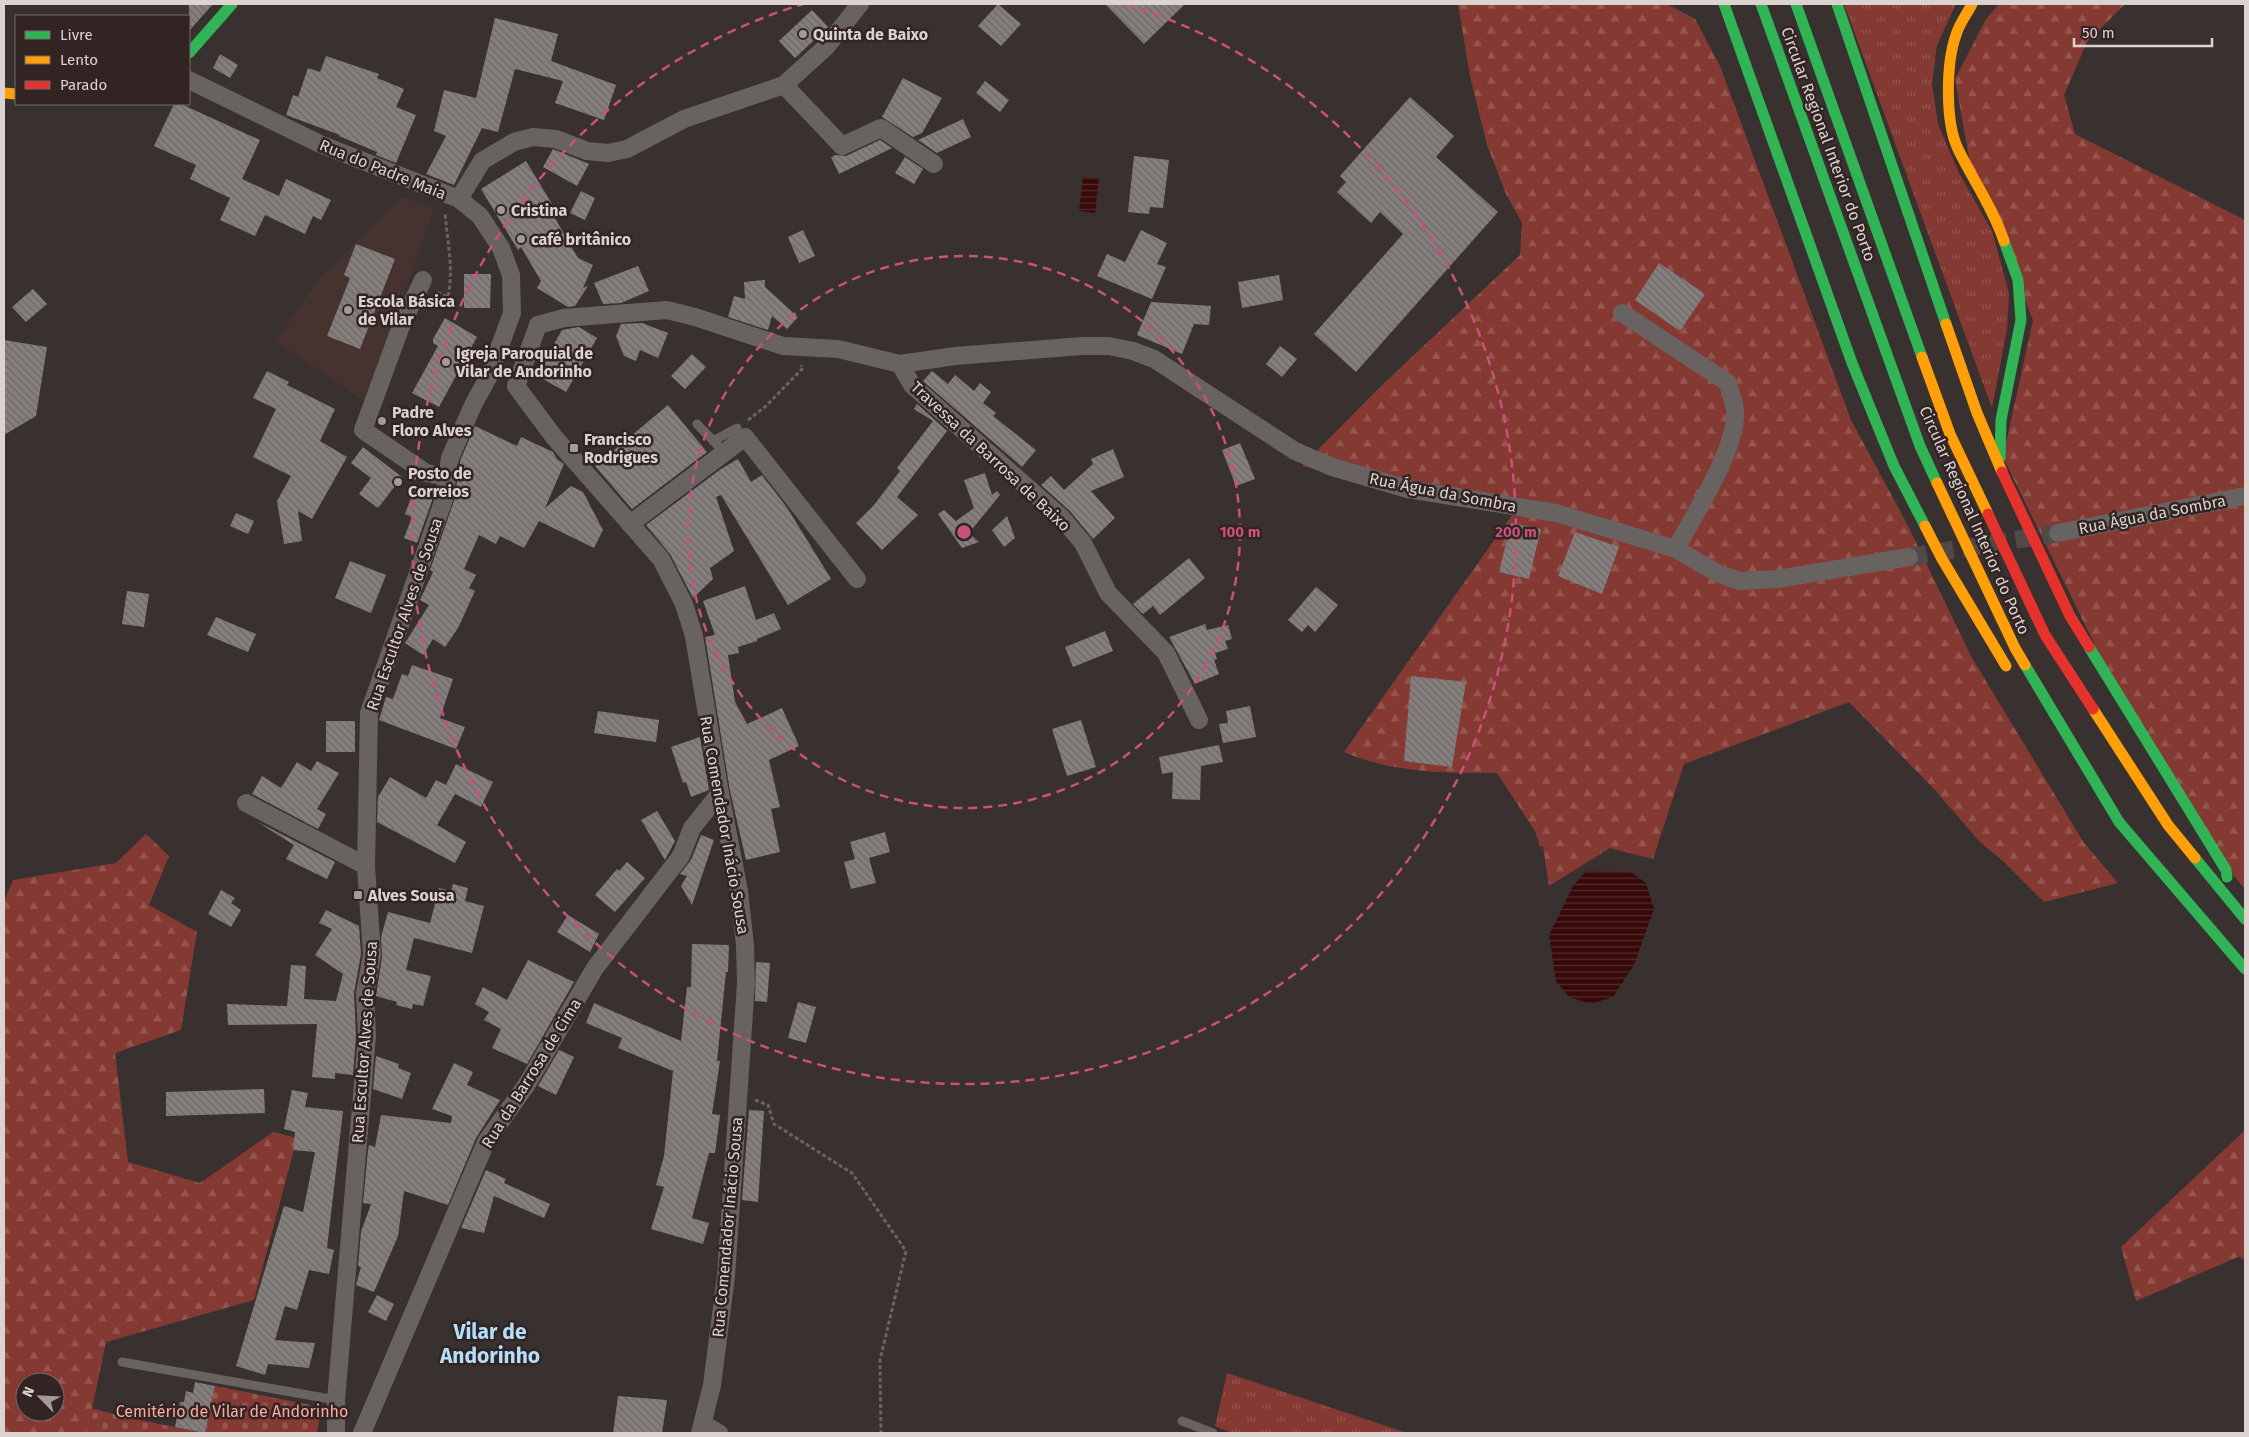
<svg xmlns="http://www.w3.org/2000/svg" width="2249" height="1437" font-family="'Fira Sans',sans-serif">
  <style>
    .built { fill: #463330 }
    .grass { fill: url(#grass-tufts) }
    .forest { fill: url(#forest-firs); fill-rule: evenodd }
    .cemetery { fill: url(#cemetery-stones) }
    .water { fill: url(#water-rules) }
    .building { fill: url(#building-back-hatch) }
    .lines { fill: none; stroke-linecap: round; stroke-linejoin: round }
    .street-tunnel { stroke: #514948; stroke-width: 18; stroke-dasharray: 18 9; stroke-linecap: butt }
    .path { stroke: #696464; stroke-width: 3; stroke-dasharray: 4 2.5; stroke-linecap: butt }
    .lane { stroke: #686261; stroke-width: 9 }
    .street { stroke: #686261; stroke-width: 18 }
    .fast { stroke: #30b455; stroke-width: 11 }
    .slow { stroke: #ff9f0a; stroke-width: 11 }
    .jam { stroke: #e5322d; stroke-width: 11 }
    .ring { fill: none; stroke: #ca507e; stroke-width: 2.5; stroke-dasharray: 9 6 }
    .poi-dot { fill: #a39a99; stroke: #322422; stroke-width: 2 }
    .labels { text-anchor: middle; stroke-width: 5; stroke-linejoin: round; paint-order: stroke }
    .poi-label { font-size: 16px; font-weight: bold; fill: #dcd3d1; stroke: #322422; text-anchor: start }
    .street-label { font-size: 16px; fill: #dcd3d1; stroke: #322422 }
    .park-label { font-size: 16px; fill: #faaba1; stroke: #322422 }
    .district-label { font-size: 21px; font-weight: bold; fill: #b4dffc; stroke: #322422 }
    .centre { fill: #ca507e; stroke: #322422; stroke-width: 2.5 }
    .ring-label { font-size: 15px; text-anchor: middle; font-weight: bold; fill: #ca507e; stroke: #322422; stroke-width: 5; stroke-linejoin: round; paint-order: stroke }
  </style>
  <defs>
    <pattern id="grass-tufts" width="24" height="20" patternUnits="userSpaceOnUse" patternTransform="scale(1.25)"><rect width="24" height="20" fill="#843a33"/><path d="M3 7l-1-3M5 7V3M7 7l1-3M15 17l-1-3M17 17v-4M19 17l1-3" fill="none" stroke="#955650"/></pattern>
    <pattern id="forest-firs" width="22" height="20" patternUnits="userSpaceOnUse" patternTransform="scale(1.25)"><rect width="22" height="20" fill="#843a33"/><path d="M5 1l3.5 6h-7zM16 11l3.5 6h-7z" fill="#955650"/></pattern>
    <pattern id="cemetery-stones" width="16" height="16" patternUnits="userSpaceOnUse" patternTransform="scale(1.25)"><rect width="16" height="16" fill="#843a33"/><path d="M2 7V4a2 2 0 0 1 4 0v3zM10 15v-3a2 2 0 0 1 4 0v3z" fill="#955650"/></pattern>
    <pattern id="water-rules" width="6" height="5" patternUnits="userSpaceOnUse" patternTransform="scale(1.25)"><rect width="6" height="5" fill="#370a09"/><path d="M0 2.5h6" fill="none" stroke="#532d2c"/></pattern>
    <pattern id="building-back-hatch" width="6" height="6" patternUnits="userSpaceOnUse" patternTransform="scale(1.25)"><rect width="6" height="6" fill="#847e7d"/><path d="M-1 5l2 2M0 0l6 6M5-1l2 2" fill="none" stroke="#6d6867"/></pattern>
  </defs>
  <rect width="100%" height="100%" fill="#383130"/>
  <path class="built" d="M403,197L434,208L367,403L276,341L319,279Z"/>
  <g class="grass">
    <path d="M1844,4H1956L1937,45L1932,84L1938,124L1959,173L1992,231L2009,293L2007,329L1992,408Z"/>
    <path d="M1227,1373L1407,1433H1232L1215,1426Z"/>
  </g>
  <g class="forest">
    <path d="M1458,4H1667L1695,19L1720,66L1851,420L1907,524L1972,658L2084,843L2118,883L2044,902L2004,862L1980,842L1934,789L1849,702L1684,764L1653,859L1610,848L1549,886L1543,846L1540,847L1535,831L1497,773C1445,773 1392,773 1344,752L1515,511L1302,466L1378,389L1520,255L1522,223L1506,194L1487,145L1470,76Z"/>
    <path d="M1999,4H2125L2087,42L2064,95L2075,134L2245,220V889L2227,868L2134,725L2003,457L2033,320L1970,163L1955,79L1986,19Z"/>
    <path d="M146,834L169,856L149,905L197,932L181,1030L115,1053L128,1162L200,1183L273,1132L297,1138L254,1300L106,1342L87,1433H4V901L13,880L116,863ZM25,1382H55V1412H25Z"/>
    <path d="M2245,1130V1259L2238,1257L2136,1301L2121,1247Z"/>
  </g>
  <path class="cemetery" d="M215,1386L321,1407L317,1433H87L91,1408L125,1417L205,1433Z"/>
  <g class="water">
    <path d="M1083,177L1099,179L1095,213L1079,211Z"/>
    <path d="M1586,871L1631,872L1646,883L1654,909L1634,965L1613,997L1591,1004L1569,997L1556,981L1549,935L1573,886Z"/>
  </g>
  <g class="building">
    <path d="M189,4H213L189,31Z"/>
    <path d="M998,4L1021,24L1001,46L978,26Z"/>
    <path d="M1105,4H1185L1144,44Z"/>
    <path d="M812,10L828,27L795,58L779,41Z"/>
    <path d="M495,18L558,34L551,61L616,85L604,120L555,103L563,81L515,69L498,132L482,128L454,185L426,174L446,136L434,131L444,90L476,98Z"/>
    <path d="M220,54L238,65L230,78L213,68Z"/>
    <path d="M326,56L379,74L377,78L404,89L396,107L416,115L396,163L376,155L377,152L339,136L340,135L286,115L293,95L298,97L308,68L320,72Z"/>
    <path d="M903,78L942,98L922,133L913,137L882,117Z"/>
    <path d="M985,81L1009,100L1000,112L976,93Z"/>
    <path d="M1410,97L1454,136L1436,157L1498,212L1356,372L1314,334L1403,234L1380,212L1371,223L1337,192L1346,182L1340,176Z"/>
    <path d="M174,104H181L260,140L242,179L279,196L286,179L331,200L321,220L313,216L305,234L265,215L255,236L220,220L230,198L190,179L196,165L154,146Z"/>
    <path d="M963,119L971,137L937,153L918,140Z"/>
    <path d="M880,140L892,148L839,174L831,157L836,155L846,156Z"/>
    <path d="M553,149L589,164L577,186L543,167Z"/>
    <path d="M1134,156L1169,160L1163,208L1150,207L1149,214L1128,212Z"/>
    <path d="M905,157L923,169L914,184L895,173Z"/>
    <path d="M526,161L552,204L545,201L578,258L593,265L583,288L588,286L575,306L568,307L537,288L541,281L521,247L518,250L481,189Z"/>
    <path d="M581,191L595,198L585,220L570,213Z"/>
    <path d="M803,230L815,256L799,263L788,237Z"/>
    <path d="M1141,230L1167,243L1157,264L1166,267L1152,299L1097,276L1107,254L1125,262Z"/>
    <path d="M356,244L395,259L360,349L327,336L350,278L344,275Z"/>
    <path d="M1659,263L1705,294L1680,331L1635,300Z"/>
    <path d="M638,266L649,291L621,303L603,304L594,283Z"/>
    <path d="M464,274H491L490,308H464Z"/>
    <path d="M1279,275L1283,300L1242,308L1238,282Z"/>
    <path d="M765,280V287L798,317L787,329L772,316L768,330L728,317L734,296L745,299L744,282Z"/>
    <path d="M33,289L47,304L26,322L12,307Z"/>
    <path d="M1151,302L1211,306L1209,325L1194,324L1182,354L1137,335Z"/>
    <path d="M445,318L477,337L439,407L412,393L438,346L433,343V339Z"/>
    <path d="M642,323L668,333L658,358L640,350L636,361L624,356L616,336L621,324Z"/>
    <path d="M579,327L597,338L566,392L536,375L562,330Z"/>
    <path d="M4,340L47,347L36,416L4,435Z"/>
    <path d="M1280,346L1297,359L1282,377L1266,364Z"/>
    <path d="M692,354L706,367L685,389L671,376Z"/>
    <path d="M267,371L289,382L287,385L335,409L320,441L347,457L312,519L298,511L302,541L284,544L277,501L291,476L253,457L276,409L253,398Z"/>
    <path d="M932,371L948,384L955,375L974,391L980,383L991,392L983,403L996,413L993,416L1036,450L1022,467L923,381Z"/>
    <path d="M917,404L947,431L897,497L918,515L882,550L856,523L874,505L900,471L897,468L933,421L914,409Z"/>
    <path d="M668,405L707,452L632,509L595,466Z"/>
    <path d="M475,426L517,446L521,437L553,452L557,459L564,464L545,508L571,486L583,492L603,530L594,548L539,521L524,548L500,536L496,544L479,535L464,569L476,575L469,588L475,591L458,628L445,647L433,639L423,655L405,643L429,605L420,600L433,572L430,570L454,501L458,476L462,465L460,464V461Z"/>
    <path d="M1240,443L1255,479L1236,486L1222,450Z"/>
    <path d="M363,447L402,477L378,508L359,494L371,478L351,463Z"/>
    <path d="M1113,449L1124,477L1091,491L1115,518L1093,539L1070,511L1041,485L1051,476L1064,490L1093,464L1091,459Z"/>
    <path d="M738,459L751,482L762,475L788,509L831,579L788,605L721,495L716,497L734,551L710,568L713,579L693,598L670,554L646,525L721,469Z"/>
    <path d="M985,473L992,495L997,491L1000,495L969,533L979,542L962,548L938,514L944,510L956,521L974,508L964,480Z"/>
    <path d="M415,487L434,495L417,543L404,538L412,517L405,514Z"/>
    <path d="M236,513L254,521L248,534L230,526Z"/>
    <path d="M1007,516L1015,538L1004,547L992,530Z"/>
    <path d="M1511,523L1541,529L1529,579L1499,572Z"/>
    <path d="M1575,532L1619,547L1602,594L1558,576Z"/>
    <path d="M1189,558L1205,578L1160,615L1153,606L1143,614L1133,604Z"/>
    <path d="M350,561L386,575L371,613L335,598Z"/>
    <path d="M745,586L756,620L774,613L781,629L757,639V641L738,647L739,653L728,655L735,702L747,724L782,708L799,746L769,760L780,807L771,809L780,852L746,860L730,791L705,637L715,635L703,601Z"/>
    <path d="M1316,587L1338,605L1315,632L1308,625L1302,632L1288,620Z"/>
    <path d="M127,591L149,594L144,627L122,624Z"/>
    <path d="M216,617L256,634L248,652L207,635Z"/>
    <path d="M1205,624L1207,630L1228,625L1232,639L1225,641L1228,649L1215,653L1217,659L1214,660L1219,674L1195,684L1169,637Z"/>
    <path d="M1105,631L1113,651L1073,667L1065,647Z"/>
    <path d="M412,665L453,679L440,718L465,727L456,749L379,720L386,697L393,699L402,674L408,676Z"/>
    <path d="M1411,676L1466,682L1452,767L1404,761Z"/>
    <path d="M1250,706L1256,737L1223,743L1219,724L1228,723L1226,711Z"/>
    <path d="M598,711L659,720L656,742L594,733Z"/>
    <path d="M1081,720L1096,767L1067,776L1052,729Z"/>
    <rect x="326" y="721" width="29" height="31"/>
    <path d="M700,737L709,790L691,797L686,782L683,783L671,747Z"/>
    <path d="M1219,745L1223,762L1201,766L1200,800L1172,799L1173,772L1162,774L1159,757Z"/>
    <path d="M317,761L339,773L317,809L326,814L318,829L252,794L262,776L281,788L297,762L311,771Z"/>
    <path d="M456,764L493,782L481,807L455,794L437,825L466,842L455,863L377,822L378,797L390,777L426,798L436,780L446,785Z"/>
    <path d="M657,811L675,841L665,860L641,820Z"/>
    <path d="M256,821L335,862L327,879L286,859L294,845Z"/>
    <path d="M885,832L890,852L869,858L876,883L851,889L844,862L855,859L850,842Z"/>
    <path d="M701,835L714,840L692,905L681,886L687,876L680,874L691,860Z"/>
    <path d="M627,862L645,878L615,912L595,895L617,869L619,871Z"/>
    <path d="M453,884L468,888L465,901L484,906L472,953L414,938L406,970L431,976L423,1006L413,1004L412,1009L396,1005L397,1002L376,996L382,957L381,937L388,912L430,923L439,888L451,891Z"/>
    <path d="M221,890L235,898L231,903L241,910L231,927L208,914Z"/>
    <path d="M326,910L359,926L361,954L354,993L356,1036L353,1075L335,1073V1079L312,1077L317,1024L228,1025L227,1004L287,1006L291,965L306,966L304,999L336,1001L343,974L315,955L332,929L319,923Z"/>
    <path d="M568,915L599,934L590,952L557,932Z"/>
    <path d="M692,944L729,945L728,972H726L717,1061H720L712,1114L720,1115L715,1153H709L692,1218L709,1223L703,1244L651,1229L664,1187L656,1185L664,1156L673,1071L618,1048L622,1038L586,1023L594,1003L681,1041L687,987H691Z"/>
    <path d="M528,960L574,982L527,1064L492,1048L501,1029L484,1020L489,1012L475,1004L483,987L507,1000Z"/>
    <path d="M756,962L770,963L767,1002L755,1001Z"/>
    <path d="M798,1002L816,1007L806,1043L788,1038Z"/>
    <path d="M559,1050L574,1057L556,1095L538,1086Z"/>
    <path d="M376,1056L399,1064L398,1068L411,1073L402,1099L373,1089Z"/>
    <path d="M454,1063L473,1072L467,1085L500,1100L476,1138L448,1205L404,1191L398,1236L374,1292L356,1285L361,1267L358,1266L361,1232L371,1204L363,1203L368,1150L369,1145L375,1147L381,1115L451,1123L452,1116L432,1109Z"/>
    <path d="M264,1089L265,1113L166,1116V1092Z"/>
    <path d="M292,1090L308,1093L305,1107L343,1111L327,1248L334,1250L329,1274L309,1270L297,1310L285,1306L275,1340L315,1343L309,1368L268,1364L265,1375L236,1366L284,1206L303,1212L315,1152L293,1150L295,1132L284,1129Z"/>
    <path d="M749,1110L764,1111L758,1202L742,1200Z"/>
    <path d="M486,1170L506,1179L504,1183L550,1204L544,1218L494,1196L484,1233L461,1228Z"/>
    <path d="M377,1295L394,1304L386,1321L368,1312Z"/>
    <path d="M195,1382L215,1386L205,1433L175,1427L180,1402H184L186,1391L193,1393Z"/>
    <path d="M618,1396L667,1400L662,1433H613Z"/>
  </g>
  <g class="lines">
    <path class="street-tunnel" d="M1909,557L2058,533"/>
    <g class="path">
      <path d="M437,292L448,297C454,268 447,241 445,212"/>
      <path d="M748,420L766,406L803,368L801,365"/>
      <path d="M755,1100L768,1105L774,1124L852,1173L906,1251L880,1360L881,1433"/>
    </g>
    <g class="lane">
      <path d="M697,424L725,453"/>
      <path d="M713,441L737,428"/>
      <path d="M122,1362L336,1400"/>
      <path d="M1182,1421L1213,1433"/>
    </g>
    <g class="street">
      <path d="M189,80L320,144L459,199L480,216L501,248L511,275L512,313L489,376L473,405L450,458L444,499L369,713L366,866L372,955L365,993L367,1036L336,1400V1433"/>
      <path d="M784,85L842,146L881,128L934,164"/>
      <path d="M459,199L482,161L514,142L533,137L556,139L587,151L608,153L627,149L684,119L784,85L827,46L860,4"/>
      <path d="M423,280L401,326L363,430L426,473L448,477"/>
      <path d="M1622,313L1728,383C1730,392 1734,401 1735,410C1738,448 1694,514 1676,549"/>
      <path d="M538,325L564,318L667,310L695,317L783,346L838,349L900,364L955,356L1082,346H1109L1133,351L1154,359L1295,451L1332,467L1408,489L1556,513L1676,549L1717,573L1740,581L1777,579L1909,557"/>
      <path d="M900,364L912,385L1062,518L1083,543L1108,593L1166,653L1199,720"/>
      <path d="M516,386L554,437L661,559L684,604L694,636L720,793L739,891L745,945L746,983L726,1276L712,1385L700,1433"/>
      <path d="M516,386L538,325"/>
      <path d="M630,524L745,437L857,579"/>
      <path d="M2058,533L2245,496"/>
      <path d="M246,803L366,866"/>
      <path d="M703,1424L719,1433"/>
      <path d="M362,1433L486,1142L527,1084L595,968L681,856L692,828L720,793"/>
    </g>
    <g class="fast">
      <path d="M1724,4L1852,363L1894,466L1925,526"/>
      <path d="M1761,4L1920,446L1937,483"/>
      <path d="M1796,4L1922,357"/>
      <path d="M1837,4L1946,324"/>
      <path d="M189,53L232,4"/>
      <path d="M2000,458L2001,420L2021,320L2018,280L2004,241"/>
      <path d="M2089,647L2226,870L2227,877"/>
      <path d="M2025,665L2119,822L2245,969"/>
      <path d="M2195,858L2245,919"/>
    </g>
    <g class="slow">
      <path d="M1972,4C1967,14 1959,24 1956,35C1946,63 1945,122 1958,149C1973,180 1993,208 2004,241"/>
      <path d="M4,93L16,94"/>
      <path d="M1946,324L1977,413L2002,472"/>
      <path d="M1922,357L1950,434L1988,514"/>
      <path d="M1937,483L2015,648L2025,665"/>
      <path d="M1925,526L1942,559L2006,666"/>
      <path d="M2093,709L2168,825L2195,858"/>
    </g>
    <g class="jam">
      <path d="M2002,472L2070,616L2089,647"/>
      <path d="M1988,514L2045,635L2093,709"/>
    </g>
  </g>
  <g class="ring">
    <circle cx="964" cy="532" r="276"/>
    <path d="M1125 4A552 552 0 1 1 803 4"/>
  </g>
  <g class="poi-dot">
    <circle cx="803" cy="34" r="5"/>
    <circle cx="501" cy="210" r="5"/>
    <circle cx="521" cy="239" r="5"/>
    <circle cx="348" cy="310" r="5"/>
    <circle cx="446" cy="362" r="5"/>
    <circle cx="382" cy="421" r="5"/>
    <rect x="569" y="443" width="10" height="10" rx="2.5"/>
    <circle cx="398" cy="482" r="5"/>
    <rect x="353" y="890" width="10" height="10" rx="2.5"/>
  </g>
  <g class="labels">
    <g class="poi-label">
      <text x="813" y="40">Quinta de Baixo</text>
      <text x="511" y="216">Cristina</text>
      <text x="531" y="245">café britânico</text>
      <text x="358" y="307">Escola Básica<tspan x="358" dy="18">de Vilar</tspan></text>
      <text x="456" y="359">Igreja Paroquial de<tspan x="456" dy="18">Vilar de Andorinho</tspan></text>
      <text x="392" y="418">Padre<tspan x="392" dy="18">Floro Alves</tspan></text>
      <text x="584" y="445">Francisco<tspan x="584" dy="18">Rodrigues</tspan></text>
      <text x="408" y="479">Posto de<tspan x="408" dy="18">Correios</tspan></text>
      <text x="368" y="901">Alves Sousa</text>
    </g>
    <g class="street-label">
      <text transform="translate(1829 144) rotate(70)" y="6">Circular Regional Interior do Porto</text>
      <text transform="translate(383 169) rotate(22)" y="6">Rua do Padre Maia</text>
      <text transform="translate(991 456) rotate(43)" y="6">Travessa da Barrosa de Baixo</text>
      <text transform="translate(1443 492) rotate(11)" y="6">Rua Água da Sombra</text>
      <text transform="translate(2152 514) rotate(-11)" y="6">Rua Água da Sombra</text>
      <text transform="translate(1975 520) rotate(66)" y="6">Circular Regional Interior do Porto</text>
      <text transform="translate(404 614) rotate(-71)" y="6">Rua Escultor Alves de Sousa</text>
      <text transform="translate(725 825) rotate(80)" y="6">Rua Comendador Inácio Sousa</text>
      <text transform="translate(364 1042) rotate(-86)" y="6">Rua Escultor Alves de Sousa</text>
      <text transform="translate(531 1073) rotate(-58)" y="6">Rua da Barrosa de Cima</text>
      <text transform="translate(727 1227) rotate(-85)" y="6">Rua Comendador Inácio Sousa</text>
    </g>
    <g class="park-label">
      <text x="232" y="1417">Cemitério de Vilar de Andorinho</text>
    </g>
    <g class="district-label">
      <text x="490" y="1339">Vilar de<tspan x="490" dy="24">Andorinho</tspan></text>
    </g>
  </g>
  <circle cx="964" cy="532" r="8" class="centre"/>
  <g class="ring-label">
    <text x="1240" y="537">100 m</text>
    <text x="1516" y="537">200 m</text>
  </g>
  <rect width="2249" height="1437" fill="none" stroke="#dcd3d1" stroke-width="10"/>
  <rect x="15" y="15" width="175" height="90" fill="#322422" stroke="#766a68"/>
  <rect x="25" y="31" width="25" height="8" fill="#30b455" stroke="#766a68"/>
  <text x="60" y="40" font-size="15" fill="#dcd3d1">Livre</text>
  <rect x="25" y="56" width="25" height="8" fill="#ff9f0a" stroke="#766a68"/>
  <text x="60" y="65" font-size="15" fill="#dcd3d1">Lento</text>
  <rect x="25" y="81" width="25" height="8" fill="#e5322d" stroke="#766a68"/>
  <text x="60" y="90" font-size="15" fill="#dcd3d1">Parado</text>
  <g transform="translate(40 1397) rotate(294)"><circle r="24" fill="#322422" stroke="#766a68"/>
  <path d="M0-4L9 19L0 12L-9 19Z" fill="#a39a99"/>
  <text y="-8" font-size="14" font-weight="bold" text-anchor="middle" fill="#dcd3d1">N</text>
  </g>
  <path d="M2074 38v8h138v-8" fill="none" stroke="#dcd3d1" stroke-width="2.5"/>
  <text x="2082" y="38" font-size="15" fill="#dcd3d1" stroke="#322422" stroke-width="4" paint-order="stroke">50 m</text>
</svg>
